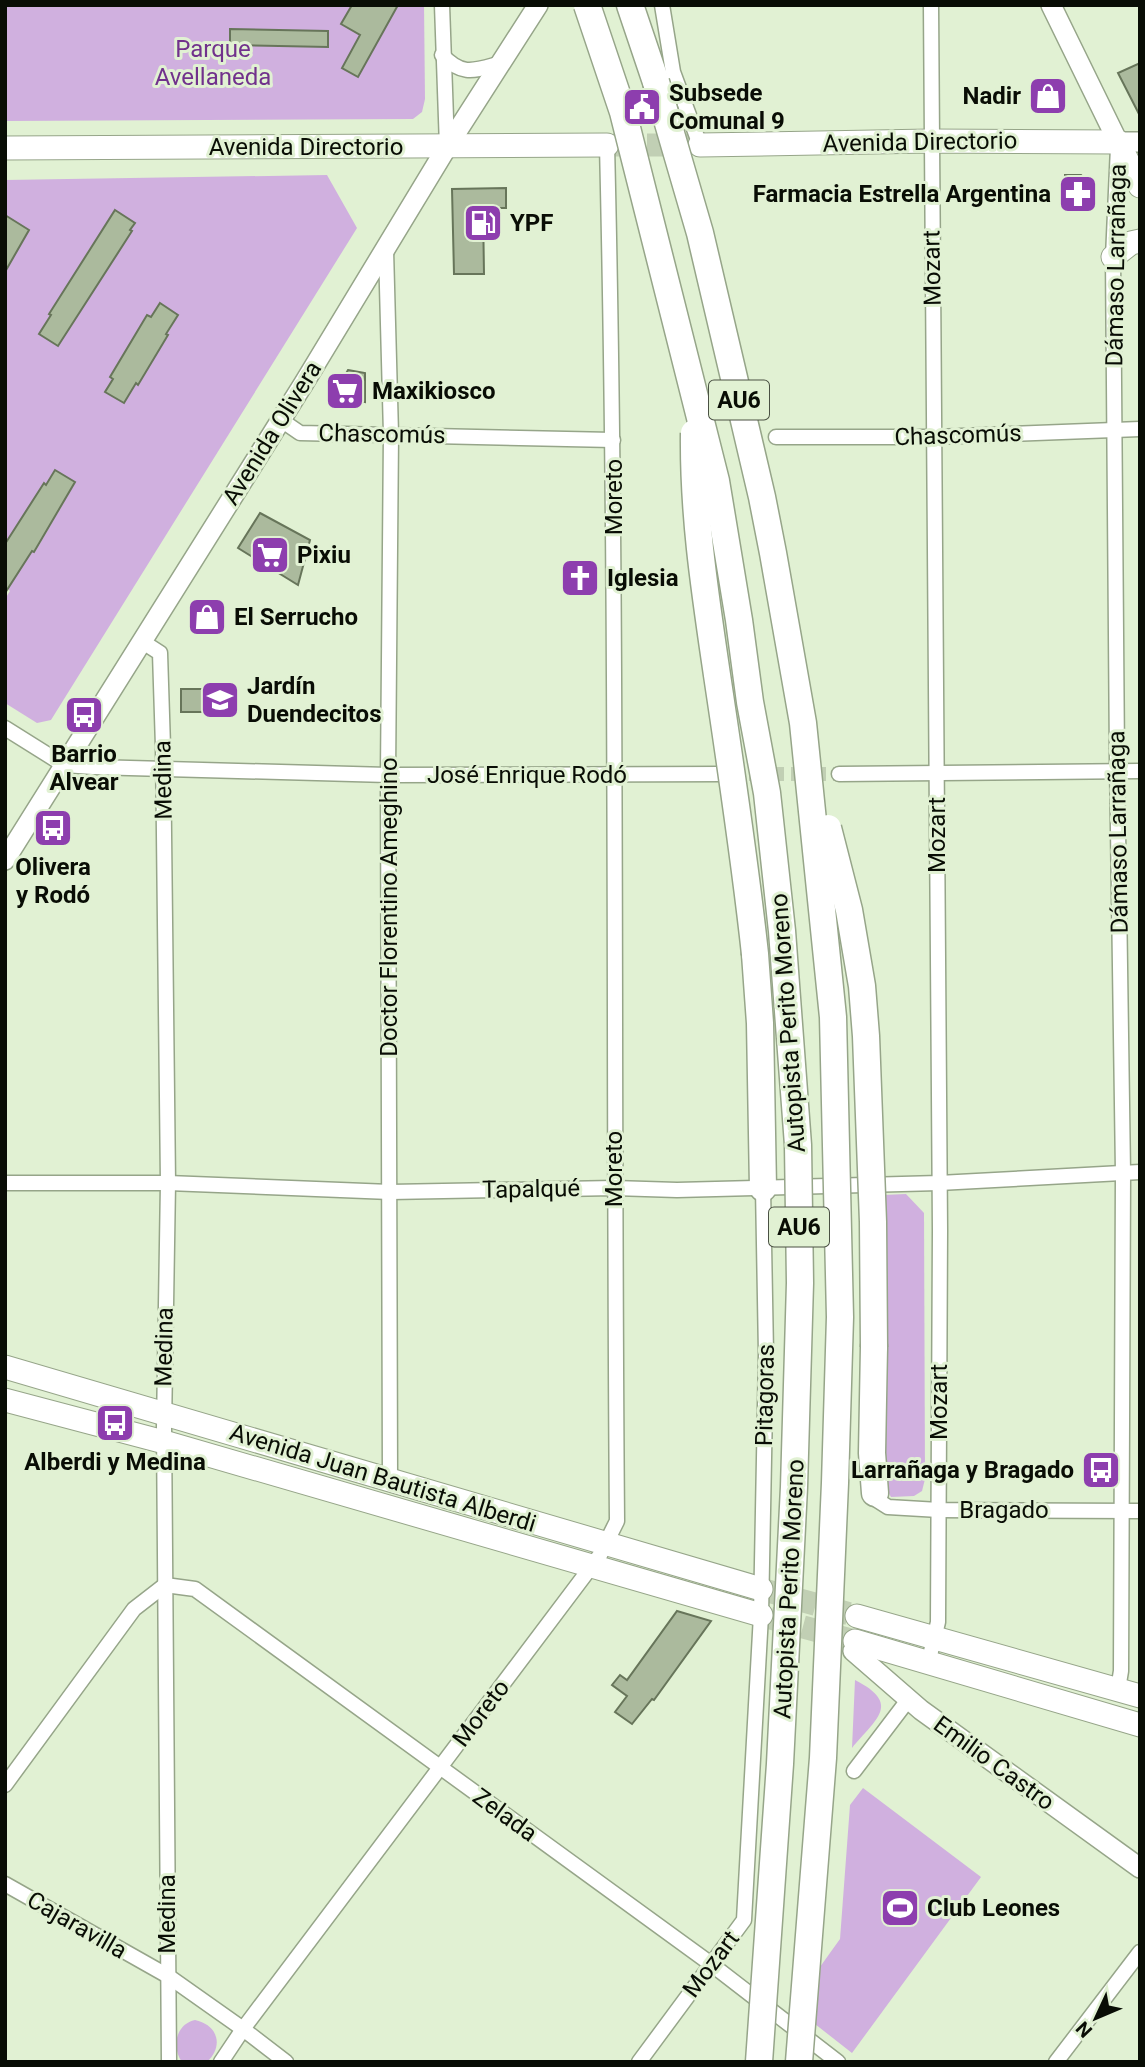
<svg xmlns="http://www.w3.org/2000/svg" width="1145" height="2067" font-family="Roboto,sans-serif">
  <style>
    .green { fill: #d0b0df; fill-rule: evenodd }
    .building { fill: #abba9d; stroke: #67755a; stroke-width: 2 }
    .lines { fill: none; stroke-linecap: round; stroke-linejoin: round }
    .street-tunnel { stroke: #c1cfb4; stroke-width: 14; stroke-dasharray: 14 7; stroke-linecap: butt }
    .primary-tunnel { stroke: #c1cfb4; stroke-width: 23; stroke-dasharray: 23 11; stroke-linecap: butt }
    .street-casing { stroke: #96a589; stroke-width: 17 }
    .secondary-casing { stroke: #96a589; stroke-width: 22 }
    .primary-casing { stroke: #96a589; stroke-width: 25 }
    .highway-casing { stroke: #96a589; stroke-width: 29 }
    .street { stroke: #fff; stroke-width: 14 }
    .secondary { stroke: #fff; stroke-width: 19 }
    .primary { stroke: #fff; stroke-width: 23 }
    .highway { stroke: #fff; stroke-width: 26 }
    .highway-bridge-casing { stroke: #96a589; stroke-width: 29; stroke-linecap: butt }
    .highway-bridge { stroke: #fff; stroke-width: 26 }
    .labels { text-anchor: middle; stroke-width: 6; stroke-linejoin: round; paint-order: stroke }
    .shield { fill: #e1f1d3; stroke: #4a5143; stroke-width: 2 }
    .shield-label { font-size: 23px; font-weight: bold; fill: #090d05 }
    .park-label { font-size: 24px; fill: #71318c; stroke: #e1f1d3 }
    .poi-label { font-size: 24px; font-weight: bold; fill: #090d05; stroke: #e1f1d3; text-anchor: start }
    .street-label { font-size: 24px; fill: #090d05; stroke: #e1f1d3 }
  </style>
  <rect width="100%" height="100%" fill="#e1f1d3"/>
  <g class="green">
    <path d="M5,5H424L425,99L422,112L413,119L5,121Z"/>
    <path d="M327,175L357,228L51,720L37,723L5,703V599L10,591L8,589L32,551L35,552L75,483H44L6,543L5,552V270L29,230L9,218L5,224V180ZM116,211L134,223L130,230L132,231L58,346L39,334L88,251ZM160,303L178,315L139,384L136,383L124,403L105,392L113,379L110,376L147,316L151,317Z"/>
    <path d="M906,1194L924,1213L925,1479L922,1491L914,1496L891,1497L882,1481L883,1195Z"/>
    <path d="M855,1680C902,1704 876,1719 852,1748Z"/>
    <path d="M863,1788L981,1877L852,2053L792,2006L840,1939L850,1805Z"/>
    <path d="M195,2020C218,2025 224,2046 207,2062H182C171,2047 176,2024 195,2020Z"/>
  </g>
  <g class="building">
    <path d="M352,5H398L358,77L342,68L360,35L341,24Z"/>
    <path d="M230,29L328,31V47L230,45Z"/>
    <path d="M1140,63V116L1118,73Z"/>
    <path d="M1055,86L1064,102L1058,111H1037L1036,90Z"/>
    <path d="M1065,175H1081L1092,185V203H1065Z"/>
    <path d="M506,188V208H483L484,274H454L452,189Z"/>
    <path d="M115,210L135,223L130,230L132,231L58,346L39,334L51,315L49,314Z"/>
    <path d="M5,215L29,230L5,272Z"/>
    <path d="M160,303L178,315L166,334L168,335L138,385L136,383L124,403L105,392L113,379L110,377L147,315L151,317Z"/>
    <path d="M348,370L365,373V402L332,397Z"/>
    <path d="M55,470L75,482L34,552L32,551L5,593V544L44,483L46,485Z"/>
    <path d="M260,513L310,540L298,585L238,548Z"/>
    <path d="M204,604L221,613L211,631L194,622Z"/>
    <rect x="181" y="689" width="26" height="23"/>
    <path d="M677,1611L711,1621L654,1700L652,1699L632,1724L615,1712L627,1696L612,1685L620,1675L627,1680Z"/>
  </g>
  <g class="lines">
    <path class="street-tunnel" d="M728,774H839"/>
    <g class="primary-tunnel">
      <path d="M613,145H691"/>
      <path d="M761,1589L857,1616"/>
      <path d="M770,1618L855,1641"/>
    </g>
    <g class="street-casing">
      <g id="street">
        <path d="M442,5L447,147"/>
        <path d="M662,5L673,72L700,145"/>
        <path d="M442,55C462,76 473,71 498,64"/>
        <path d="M386,250L391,434L388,775L390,1480"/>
        <path d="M281,420L300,433L613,440"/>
        <path d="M776,437H935L1140,429"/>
        <path d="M143,642L160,653L163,747L168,1183L164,1427L169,2062"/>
        <path d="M5,728L64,765L93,767L388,775L723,774"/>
        <path d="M839,774L1140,771"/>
        <path d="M5,1183H168L390,1192L614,1188L677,1190L939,1183L1140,1172"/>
        <path d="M875,1493L877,1500L888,1507L939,1510L1140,1511"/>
        <path d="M928,1664L938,1622L940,1231L931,5"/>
        <path d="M1118,1689L1121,1671L1123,1173L1117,760L1113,257L1118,147"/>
        <path d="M854,1771L908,1700"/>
        <path d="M5,1785L134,1609L165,1585L195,1589L711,1964L838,2062"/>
        <path d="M5,1884L168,1976L243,2029L286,2062"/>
        <path d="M221,2062L243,2029L600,1555L617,1521C613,1062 618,604 607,145"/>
        <path d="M639,2062L744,1920L761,1615L766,1354L763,1188"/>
        <path d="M1056,2062L1140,1952"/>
      </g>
    </g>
    <g class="secondary-casing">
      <g id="secondary">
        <path d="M1051,5L1118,142H1140"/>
        <path d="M5,860L304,383L447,147L538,5"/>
        <path d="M853,1651L921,1710L1140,1868"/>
      </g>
    </g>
    <g class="primary-casing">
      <g id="primary">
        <path d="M700,145L930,141L1118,142L1140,186"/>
        <path d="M5,148L607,145"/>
        <path d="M1113,257L1131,243L1140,241"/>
        <path d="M5,1367L761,1589"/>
        <path d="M5,1400L164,1442L761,1615"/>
        <path d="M857,1616L1140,1696"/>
        <path d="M855,1641L1140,1725"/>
      </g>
    </g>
    <g class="highway-casing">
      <g id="highway">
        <path d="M630,5L656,82"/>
        <path d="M755,954L760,1023L763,1188"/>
        <path d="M874,1347L872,1453L875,1493"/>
      </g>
    </g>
    <use href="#street" class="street"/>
    <use href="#secondary" class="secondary"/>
    <use href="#primary" class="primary"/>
    <use href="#highway" class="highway"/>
    <g class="highway-bridge-casing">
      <g id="highway-bridge">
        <path d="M587,5L623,112L716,481L739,620L750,702L767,793L782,931L798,1145L800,1283L794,1487L780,1764L759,2062"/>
        <path d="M656,82L700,233L762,497L773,553L803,723L833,1017L840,1317L835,1483L823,1758L799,2062"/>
        <path d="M694,433C693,516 705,593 717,675C731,768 745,861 755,954"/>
        <path d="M828,828L849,910L862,986L866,1036L873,1222L874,1347"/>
      </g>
    </g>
    <use href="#highway-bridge" class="highway-bridge"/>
  </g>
  <defs>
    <g id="shop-square" transform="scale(2.0125)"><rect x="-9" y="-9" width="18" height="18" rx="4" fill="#8d3eae" stroke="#e1f1d3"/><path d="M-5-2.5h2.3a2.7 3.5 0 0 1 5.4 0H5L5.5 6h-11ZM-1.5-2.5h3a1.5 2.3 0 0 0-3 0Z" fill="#fff"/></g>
    <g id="civic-square" transform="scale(2.0125)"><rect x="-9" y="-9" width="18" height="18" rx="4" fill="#8d3eae" stroke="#e1f1d3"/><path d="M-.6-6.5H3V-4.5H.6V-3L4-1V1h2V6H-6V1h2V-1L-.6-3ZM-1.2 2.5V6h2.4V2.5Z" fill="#fff"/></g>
    <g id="pharmacy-square" transform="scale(2.0125)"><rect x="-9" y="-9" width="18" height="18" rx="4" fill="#8d3eae" stroke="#e1f1d3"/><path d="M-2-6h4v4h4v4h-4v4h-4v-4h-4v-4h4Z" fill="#fff"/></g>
    <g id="fuel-square" transform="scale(2.0125)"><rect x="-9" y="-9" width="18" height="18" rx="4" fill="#8d3eae" stroke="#e1f1d3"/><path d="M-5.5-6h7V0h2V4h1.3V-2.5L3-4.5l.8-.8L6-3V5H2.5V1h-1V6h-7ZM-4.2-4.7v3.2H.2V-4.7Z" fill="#fff"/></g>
    <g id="supermarket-square" transform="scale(2.0125)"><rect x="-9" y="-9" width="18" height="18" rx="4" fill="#8d3eae" stroke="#e1f1d3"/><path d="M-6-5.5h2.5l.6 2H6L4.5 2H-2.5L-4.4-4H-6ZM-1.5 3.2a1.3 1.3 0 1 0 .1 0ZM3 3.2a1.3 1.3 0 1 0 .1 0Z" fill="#fff"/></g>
    <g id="church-square" transform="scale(2.0125)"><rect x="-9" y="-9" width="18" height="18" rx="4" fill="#8d3eae" stroke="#e1f1d3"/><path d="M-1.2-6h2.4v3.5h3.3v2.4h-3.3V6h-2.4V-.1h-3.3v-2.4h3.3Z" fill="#fff"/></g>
    <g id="school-square" transform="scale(2.0125)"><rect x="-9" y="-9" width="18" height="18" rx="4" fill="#8d3eae" stroke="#e1f1d3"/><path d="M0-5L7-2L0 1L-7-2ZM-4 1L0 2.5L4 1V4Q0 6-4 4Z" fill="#fff"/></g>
    <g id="bus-square" transform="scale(2.0125)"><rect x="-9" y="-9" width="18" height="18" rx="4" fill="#8d3eae" stroke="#e1f1d3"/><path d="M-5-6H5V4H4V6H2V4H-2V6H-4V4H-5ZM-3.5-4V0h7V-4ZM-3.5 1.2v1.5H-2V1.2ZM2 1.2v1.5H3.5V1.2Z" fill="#fff"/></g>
    <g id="stadium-square" transform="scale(2.0125)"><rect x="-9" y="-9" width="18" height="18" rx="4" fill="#8d3eae" stroke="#e1f1d3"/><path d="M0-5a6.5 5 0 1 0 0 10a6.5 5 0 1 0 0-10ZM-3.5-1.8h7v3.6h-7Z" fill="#fff"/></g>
  </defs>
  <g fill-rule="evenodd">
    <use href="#shop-square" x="1048" y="96"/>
    <use href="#civic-square" x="642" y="107"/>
    <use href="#pharmacy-square" x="1078" y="194"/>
    <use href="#fuel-square" x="483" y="223"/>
    <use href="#supermarket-square" x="345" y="391"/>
    <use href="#supermarket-square" x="270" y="555"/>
    <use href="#church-square" x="580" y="578"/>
    <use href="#shop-square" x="207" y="617"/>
    <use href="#school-square" x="220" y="700"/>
    <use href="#bus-square" x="84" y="715"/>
    <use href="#bus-square" x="53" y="828"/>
    <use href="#bus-square" x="115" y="1423"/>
    <use href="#bus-square" x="1101" y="1470"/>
    <use href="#stadium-square" x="900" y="1908"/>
  </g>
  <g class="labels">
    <g class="shield">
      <rect x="709" y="380.5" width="60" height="39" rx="5"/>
      <rect x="769" y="1207.5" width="60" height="39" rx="5"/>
    </g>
    <g class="shield-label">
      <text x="739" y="408">AU6</text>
      <text x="799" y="1235">AU6</text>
    </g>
    <g class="park-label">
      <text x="213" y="57">Parque<tspan x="213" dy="28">Avellaneda</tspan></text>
    </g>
    <g class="poi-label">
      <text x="669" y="101">Subsede<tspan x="669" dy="28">Comunal 9</tspan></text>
      <text x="1021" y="104" text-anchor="end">Nadir</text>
      <text x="1051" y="202" text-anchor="end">Farmacia Estrella Argentina</text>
      <text x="510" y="231">YPF</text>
      <text x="372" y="399">Maxikiosco</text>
      <text x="297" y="563">Pixiu</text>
      <text x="607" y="586">Iglesia</text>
      <text x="234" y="625">El Serrucho</text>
      <text x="247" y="694">Jardín<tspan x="247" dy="28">Duendecitos</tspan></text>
      <text x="84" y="762" text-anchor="middle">Barrio<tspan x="84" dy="28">Alvear</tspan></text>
      <text x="53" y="875" text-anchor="middle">Olivera<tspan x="53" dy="28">y Rodó</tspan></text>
      <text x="115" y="1470" text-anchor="middle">Alberdi y Medina</text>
      <text x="1074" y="1478" text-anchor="end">Larrañaga y Bragado</text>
      <text x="927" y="1916">Club Leones</text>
    </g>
    <g class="street-label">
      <text transform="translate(920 142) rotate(-1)" y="8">Avenida Directorio</text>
      <text x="306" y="155">Avenida Directorio</text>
      <text transform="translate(1116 265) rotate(-89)" y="8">Dámaso Larrañaga</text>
      <text transform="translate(932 268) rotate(-91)" y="8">Mozart</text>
      <text transform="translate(272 433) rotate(-58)" y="8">Avenida Olivera</text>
      <text transform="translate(382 434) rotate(1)" y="8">Chascomús</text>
      <text transform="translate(958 435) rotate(-2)" y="8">Chascomús</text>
      <text transform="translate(614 497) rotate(-90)" y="8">Moreto</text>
      <text x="527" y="783">José Enrique Rodó</text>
      <text transform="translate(163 780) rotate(-91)" y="8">Medina</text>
      <text transform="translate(1118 832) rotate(-91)" y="8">Dámaso Larrañaga</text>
      <text transform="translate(937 835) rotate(-90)" y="8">Mozart</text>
      <text transform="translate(389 907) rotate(-90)" y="8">Doctor Florentino Ameghino</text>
      <text transform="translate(788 1023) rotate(-94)" y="8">Autopista Perito Moreno</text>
      <text transform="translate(614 1169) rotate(-90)" y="8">Moreto</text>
      <text transform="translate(531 1189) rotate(-1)" y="8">Tapalqué</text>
      <text transform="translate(164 1347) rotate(-89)" y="8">Medina</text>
      <text transform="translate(765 1395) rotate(-89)" y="8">Pitagoras</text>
      <text transform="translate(939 1402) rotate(-90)" y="8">Mozart</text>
      <text transform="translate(383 1478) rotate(17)" y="8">Avenida Juan Bautista Alberdi</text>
      <text x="1004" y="1518">Bragado</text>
      <text transform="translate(789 1589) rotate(-87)" y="8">Autopista Perito Moreno</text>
      <text transform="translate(481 1713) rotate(-53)" y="8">Moreto</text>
      <text transform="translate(994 1763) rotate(36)" y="8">Emilio Castro</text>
      <text transform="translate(505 1815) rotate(36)" y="8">Zelada</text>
      <text transform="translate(167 1914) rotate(-90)" y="8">Medina</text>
      <text transform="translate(77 1925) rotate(30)" y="8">Cajaravilla</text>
      <text transform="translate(711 1964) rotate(-53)" y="8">Mozart</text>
    </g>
  </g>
  <rect width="1145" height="2067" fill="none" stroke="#090d05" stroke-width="14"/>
  <g transform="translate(1096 2018) rotate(226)" stroke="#e1f1d3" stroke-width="5" paint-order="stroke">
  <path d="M0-5L12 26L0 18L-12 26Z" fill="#090d05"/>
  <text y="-10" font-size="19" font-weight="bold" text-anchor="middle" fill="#090d05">N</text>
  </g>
</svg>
